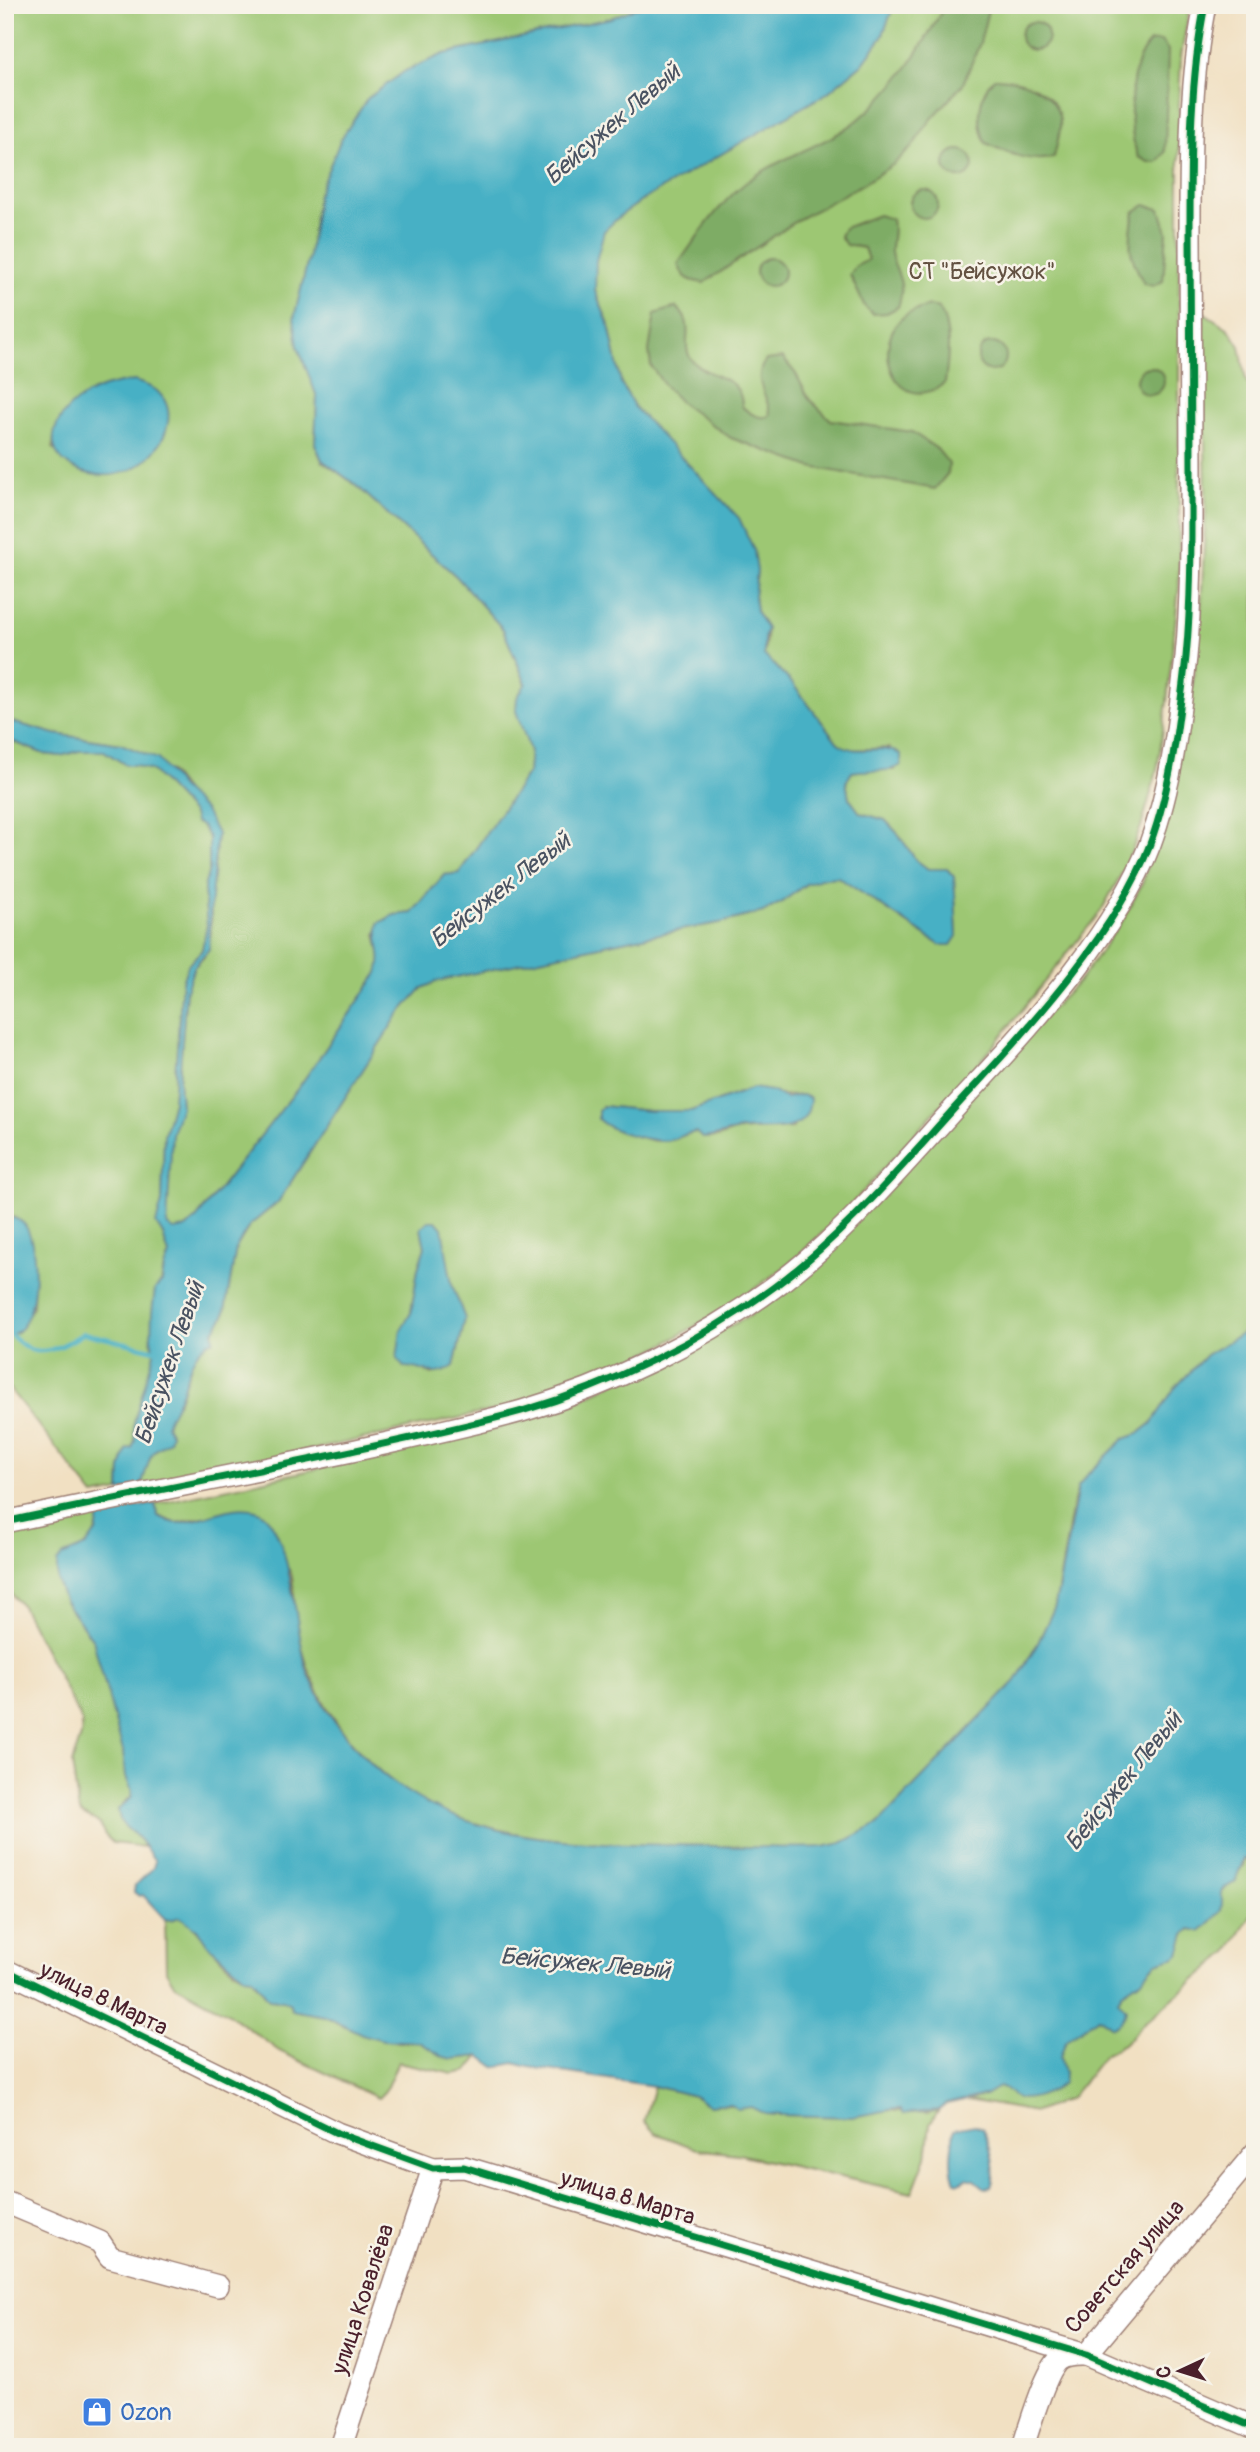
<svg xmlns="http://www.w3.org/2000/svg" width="1260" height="2452" font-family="Pangolin,sans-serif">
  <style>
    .green { fill: #9dc773; stroke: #74734f; stroke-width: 2; fill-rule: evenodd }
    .forest { fill: #7eac65; stroke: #646648; stroke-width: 2 }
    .water { fill: #47b0c5; stroke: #486878; stroke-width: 2 }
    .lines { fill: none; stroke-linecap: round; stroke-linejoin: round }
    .stream { stroke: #47b0c5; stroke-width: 4.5 }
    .minor-casing { stroke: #9e8076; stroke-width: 24 }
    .minor { stroke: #fff; stroke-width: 21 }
    .cycleway-casing { stroke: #f7f3e8; stroke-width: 11 }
    .cycleway { stroke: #00873e; stroke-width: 7 }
    .labels { text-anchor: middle; stroke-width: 5; stroke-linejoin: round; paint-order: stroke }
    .park-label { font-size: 23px; fill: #635141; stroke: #f7f3e8 }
    .street-label { font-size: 23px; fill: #4a1f2b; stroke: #f7f3e8 }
    .shop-label { font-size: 23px; fill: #366cbe; stroke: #f7f3e8; text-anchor: start }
    .water-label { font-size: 24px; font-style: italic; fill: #495261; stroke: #f7f3e8 }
  </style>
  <rect width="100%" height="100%" fill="#f7f3e8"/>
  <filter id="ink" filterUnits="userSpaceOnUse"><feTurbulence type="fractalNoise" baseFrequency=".0143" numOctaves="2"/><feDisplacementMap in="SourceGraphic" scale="14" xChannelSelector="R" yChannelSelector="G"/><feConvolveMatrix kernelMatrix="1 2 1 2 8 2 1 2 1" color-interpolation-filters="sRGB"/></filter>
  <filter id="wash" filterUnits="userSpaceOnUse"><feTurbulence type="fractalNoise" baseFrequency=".00686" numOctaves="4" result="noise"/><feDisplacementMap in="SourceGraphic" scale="28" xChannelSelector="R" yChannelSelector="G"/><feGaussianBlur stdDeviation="1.57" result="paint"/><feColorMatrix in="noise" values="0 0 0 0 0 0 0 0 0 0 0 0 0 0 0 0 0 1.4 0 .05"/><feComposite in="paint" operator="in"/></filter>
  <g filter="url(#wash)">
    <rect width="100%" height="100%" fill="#f1e0c2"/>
    <g class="green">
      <path d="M5,5H643L611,18L444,54L405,71L318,193L309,256L294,318L317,397L315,444L322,461L356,485L457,577L503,629L526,684L517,698L530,751L528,773L459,873L444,875L412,913L394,915L376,934L382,960L378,973L299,1087L196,1219L186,1228L174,1231L167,1225L166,1214L172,1132L181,1107L179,1081L186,990L194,967L204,957L211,934V898L217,834L170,772L121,744L55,734L5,720ZM97,390L109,475L83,472L53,448C53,419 72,402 97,390Z"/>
      <path d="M894,5H1190L1181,56L1179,103V587L1167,702L1157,771L1142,824L1127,864L1101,911L987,1054L841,1216L789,1264L739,1300L663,1345L601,1374L500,1409L141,1487C144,1477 146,1463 152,1454C158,1446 165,1444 171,1434L166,1426L170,1413L179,1400L195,1354L224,1316L236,1248L250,1225L278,1202L398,1015L422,988L438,981L632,939L724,922L763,912L782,902L806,884L823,878L838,877L940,945L957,936L954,877L947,869H928L916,860L898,834L885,820L860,813L849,798L846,781L852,772L866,769L894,770L889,748L849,750L838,743L791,682L764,655L767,629L756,611L754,596L757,571L684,461L635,408L621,383L609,325L595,291V261L603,231L621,215L647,197L827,93L862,64L882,37ZM753,1088C771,1091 784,1098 802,1095L793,1128L735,1131L718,1137L703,1138L696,1132C687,1133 683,1136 675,1139C642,1148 624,1126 603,1106L649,1111H691ZM421,1228L452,1285L465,1319L454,1366L432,1374L415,1367L404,1366L401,1330L411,1313L418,1269L425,1247Z"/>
      <path d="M1203,312L1229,329L1240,346L1246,381L1255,395V1326L1206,1355L1174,1389L1152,1423L1138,1434L1124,1439L1088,1474L1078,1487L1073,1504L1055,1606L1038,1643L1016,1681L878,1824C866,1831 854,1840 840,1844C804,1854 761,1847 724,1846C634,1844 536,1848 451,1815C407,1799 367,1765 340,1727C316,1694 303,1661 296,1620C294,1605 295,1587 291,1573C287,1563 244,1521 234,1510L176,1523L158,1516L155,1504L477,1434L557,1411L750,1316L1080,980L1124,918L1143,882L1192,688L1201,610L1206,505Z"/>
      <path d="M5,741H11L44,754L60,756L79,751H104L126,765H136L153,771L193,814L195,822L202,826L209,838V870L204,888L207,926L202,950L188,965L182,982L173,1102L164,1135L162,1202L157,1224L163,1235L169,1255L164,1267L151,1339L154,1353L151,1368L137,1412L134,1424L135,1441L132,1448L127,1449L121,1469L120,1491L94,1496L5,1383V1336H10L33,1308L34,1273L32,1244L14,1217H5Z"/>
      <path d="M100,1513C98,1524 96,1537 86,1545C76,1553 65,1551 57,1563L64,1600L93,1640L100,1660L123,1751L126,1777L132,1791L131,1797L123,1804L136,1835L145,1847L113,1843L105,1835L99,1823L81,1814L78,1806L72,1763L81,1736L82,1721L22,1606L5,1587V1532Z"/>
      <path d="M1245,1858L1255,1863V1909L1228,1952L1144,2023L1124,2044L1104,2055L1071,2098L1036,2112L967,2100L985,2095L1000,2085C1006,2088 1008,2092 1014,2096C1026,2103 1045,2092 1057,2088L1064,2073L1060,2057L1066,2040L1098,2017L1112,2027L1121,2005L1118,2000L1121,1993L1142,1979L1156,1963L1175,1957L1179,1954L1185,1934L1191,1929L1200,1931C1213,1915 1221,1918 1220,1895L1243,1866Z"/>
      <path d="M180,1917C206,1929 221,1973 251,1977L269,1999L283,2000L290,2004L291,2010L325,2016L341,2025L398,2042H419L453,2059L480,2056L468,2071L453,2074L398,2062L385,2091L378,2098L279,2051L227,2013L174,1984L166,1971L165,1919L170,1920Z"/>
      <path d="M654,2086L694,2096L710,2106L719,2104L752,2107L765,2114L781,2115L852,2117L884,2110L927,2113L939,2110L930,2124L926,2157L912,2193L738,2154L697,2149L655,2133L644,2121Z"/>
    </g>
    <g class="forest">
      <path d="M945,5H987L988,10L980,43L963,84L930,121L911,148L894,164L863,184L799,219L704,283C690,281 683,279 678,264C700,233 722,198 755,176C785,156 831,142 858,120C899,86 920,51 945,5Z"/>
      <circle cx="1034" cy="36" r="14"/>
      <path d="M1161,41L1168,50L1165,152L1157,162H1148L1138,157C1127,128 1127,65 1150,42Z"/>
      <path d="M994,78C1023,77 1063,94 1060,129C1059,138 1056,148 1054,157C1032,164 1007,153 986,143C976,123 978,95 994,78Z"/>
      <circle cx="959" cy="164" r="14"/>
      <circle cx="924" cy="204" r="14"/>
      <path d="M1145,205L1160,209L1167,232L1163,281L1153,286L1144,284C1128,253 1128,246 1134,212Z"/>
      <path d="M878,215L892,219C895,233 890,243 891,253C896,277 907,280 898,307L887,313L873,314L865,307L850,275L856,266L868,260L864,248L846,245L840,236L844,228Z"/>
      <circle cx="770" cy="272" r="14"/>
      <path d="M929,306L939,308C952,329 948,360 945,383C898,418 871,350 900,320C908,312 919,309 929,306Z"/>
      <path d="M676,307C701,328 674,347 697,365C714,379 742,377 742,406C748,413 762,421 770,415C769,395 750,380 766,360L783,358L796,374L809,399L831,420L912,432L937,449L949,464L948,473L935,489L811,467L731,438L681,403L665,386L651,366L649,351L655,314Z"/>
      <circle cx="992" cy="357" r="14"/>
      <circle cx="1150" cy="381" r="14"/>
    </g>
    <g class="water">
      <path d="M643,5H894L882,37L862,64L827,93L647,197L621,215L604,231L596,261L595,291L609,325L621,383L635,408L739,518L754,550L757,571L754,596L756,611L767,629L764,639V655L791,682L838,743C860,758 876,742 901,754V765C889,774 868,769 852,772L846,782L849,798L860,813L885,820L898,834L916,860L928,869H947L954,877L955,893L957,936L951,945H940L838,877L823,878L806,884L782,902L763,912L724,922L632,939L438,981L422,988L398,1015L278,1202L250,1225L244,1234L236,1248L224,1316L213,1332L214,1340C188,1349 189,1379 178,1400C174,1409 169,1416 166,1425L171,1434L169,1441L154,1451L150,1458L141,1487L120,1491L121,1469L127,1449L132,1448L135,1441L134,1424L137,1412L154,1353L151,1339L152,1312L155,1289L162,1282L164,1267L169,1255L163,1235L156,1224L162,1202L164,1135L173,1102L182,982L188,965L202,950L207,926L204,888L209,870V838L202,826L195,822L193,814L153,771L136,765H126L104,751H79L60,756L44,754L12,741H5V720L55,734L121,744L158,759L181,788L205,811L217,834L211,898L209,949L194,967L186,990L179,1081L181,1107L172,1133L167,1225L174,1230L186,1228L196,1219L299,1087L378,973C385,952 374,944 379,923L394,915L412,913L444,875L459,873L528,773L530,751L516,711L517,698L526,683L503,629L457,577L356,485L322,460L315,444L317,397L298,347L294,318L309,256L318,194L341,139L368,98L405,71L444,54L611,18Z"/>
      <path d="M134,381C142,384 152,386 158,392C181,414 162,450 139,465C124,476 101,478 83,472C38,457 50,417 83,397C98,387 116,383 134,381Z"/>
      <path d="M753,1088L771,1091L786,1098L802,1095L810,1098C809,1141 763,1125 735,1131C723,1133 715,1137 702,1138L696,1132C686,1133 679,1138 670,1140C653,1143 609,1131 598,1119V1111L603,1106L649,1111H691Z"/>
      <path d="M5,1217C13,1217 20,1219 25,1225C40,1246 41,1335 5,1336Z"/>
      <path d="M428,1221H436L442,1228L452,1285L465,1319L454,1366C432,1381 427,1367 404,1367L397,1358L401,1330L411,1313L418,1269L425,1247L421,1228Z"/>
      <path d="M1255,1326V1863L1245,1858L1243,1860C1242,1869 1236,1873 1236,1882C1214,1892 1225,1894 1221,1910C1220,1913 1203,1930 1200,1931L1191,1929L1185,1934L1179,1954L1175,1957L1156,1963L1142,1979L1121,1993L1118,2000L1126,2009C1125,2018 1121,2023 1112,2027L1098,2017L1066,2040L1060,2057L1064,2073L1063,2083C1053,2092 1026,2104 1014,2096C1008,2092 1006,2088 1000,2086L985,2095L946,2104L939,2110L904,2114L900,2109H895L852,2117L781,2115L765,2114L751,2107L737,2109L730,2104H719L710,2106L694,2096L654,2086L529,2067L514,2063L495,2067L480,2056L453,2059L444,2057L419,2042L383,2040L362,2034L325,2016L291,2010L290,2004L283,2000L269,1999L252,1977L244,1976L208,1945L197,1929L180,1917L170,1920L165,1919L143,1895L139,1896L134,1892L135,1886L153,1868L155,1861C149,1853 144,1844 137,1837C126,1825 120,1829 118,1809L131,1798L132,1791L126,1777L123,1751L93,1640L64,1600L57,1581V1563L62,1556L86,1546L96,1532L100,1513L155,1504L158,1516C164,1519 171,1523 178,1523C202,1522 230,1502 256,1510C293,1522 295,1639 308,1672C328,1723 370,1771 417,1798C494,1844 592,1843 679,1845C727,1846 775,1849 822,1847L842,1843L878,1824L1016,1681L1038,1643L1055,1606L1078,1487L1088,1474L1124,1439L1138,1434L1152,1423L1174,1389L1206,1355Z"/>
      <path d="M975,2125L982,2128C990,2144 998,2171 991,2187L985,2188L975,2180L966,2178L960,2183L955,2182C948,2164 952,2148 954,2129Z"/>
    </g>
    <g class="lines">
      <path class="stream" d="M5,1330C13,1336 23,1348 32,1350C49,1355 70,1342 84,1333L159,1351"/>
    </g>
  </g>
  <g filter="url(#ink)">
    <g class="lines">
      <g class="minor-casing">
        <g id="minor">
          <path d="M5,1522C119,1497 233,1476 347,1452C405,1439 465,1427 522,1411C611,1385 699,1342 774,1287C849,1232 909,1157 972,1089C1034,1023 1118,929 1150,844C1172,785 1179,719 1186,657C1192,593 1191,529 1191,466C1190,387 1190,308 1190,229C1190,154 1190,79 1205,5"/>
          <path d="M5,1970L337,2133L433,2168L464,2167L1086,2355L1255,2428"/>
          <path d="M5,2202L100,2242L110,2257L218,2286"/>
          <path d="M341,2447L433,2168"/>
          <path d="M1023,2447C1029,2428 1046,2370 1059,2360C1067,2354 1077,2355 1086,2355L1255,2153"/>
        </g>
      </g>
      <use href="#minor" class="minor"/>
      <g class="cycleway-casing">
        <g id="cycleway">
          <path d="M5,1522C119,1497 233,1476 347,1452C405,1439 465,1427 522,1411C611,1385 699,1342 774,1287C849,1232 909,1157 972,1089C1034,1023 1118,929 1150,844C1172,785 1179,719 1186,657C1192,593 1191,529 1191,466C1190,387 1190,308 1190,229C1190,154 1190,79 1205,5"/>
          <path d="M5,1970L337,2133L433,2168L464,2167L1086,2355L1255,2428"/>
        </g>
      </g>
      <use href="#cycleway" class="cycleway"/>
    </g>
  </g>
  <defs>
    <g id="shop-square" transform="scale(1.575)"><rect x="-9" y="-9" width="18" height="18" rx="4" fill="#3f7fe0" stroke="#f7f3e8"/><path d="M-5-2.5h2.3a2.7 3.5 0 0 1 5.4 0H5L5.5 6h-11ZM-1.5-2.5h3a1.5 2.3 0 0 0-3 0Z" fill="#fff"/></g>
  </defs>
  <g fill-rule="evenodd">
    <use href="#shop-square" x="97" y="2412"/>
  </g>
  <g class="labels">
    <g class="park-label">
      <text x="982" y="279">СТ "Бейсужок"</text>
    </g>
    <g class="street-label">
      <text transform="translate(104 1998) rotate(26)" y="8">улица 8 Марта</text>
      <text transform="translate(628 2197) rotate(17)" y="8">улица 8 Марта</text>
      <text transform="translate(1124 2266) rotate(-49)" y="8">Советская улица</text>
      <text transform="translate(362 2299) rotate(-72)" y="8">улица Ковалёва</text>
    </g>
    <g class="shop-label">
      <text x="120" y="2420">Ozon</text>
    </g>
    <g class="water-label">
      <text transform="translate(612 124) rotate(-41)" y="8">Бейсужек Левый</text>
      <text transform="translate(500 890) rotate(-38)" y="8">Бейсужек Левый</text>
      <text transform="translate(169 1363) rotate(-71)" y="8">Бейсужек Левый</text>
      <text transform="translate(1123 1781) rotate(-51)" y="8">Бейсужек Левый</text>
      <text transform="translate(585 1963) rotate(5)" y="8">Бейсужек Левый</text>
    </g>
  </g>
  <rect width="1260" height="2452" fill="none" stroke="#f7f3e8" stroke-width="28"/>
  <g transform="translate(1180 2371) rotate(266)" stroke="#f7f3e8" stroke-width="5" paint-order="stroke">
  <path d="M0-5L12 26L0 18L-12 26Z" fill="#4a1f2b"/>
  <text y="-10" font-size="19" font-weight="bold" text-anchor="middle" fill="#4a1f2b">С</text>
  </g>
</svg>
